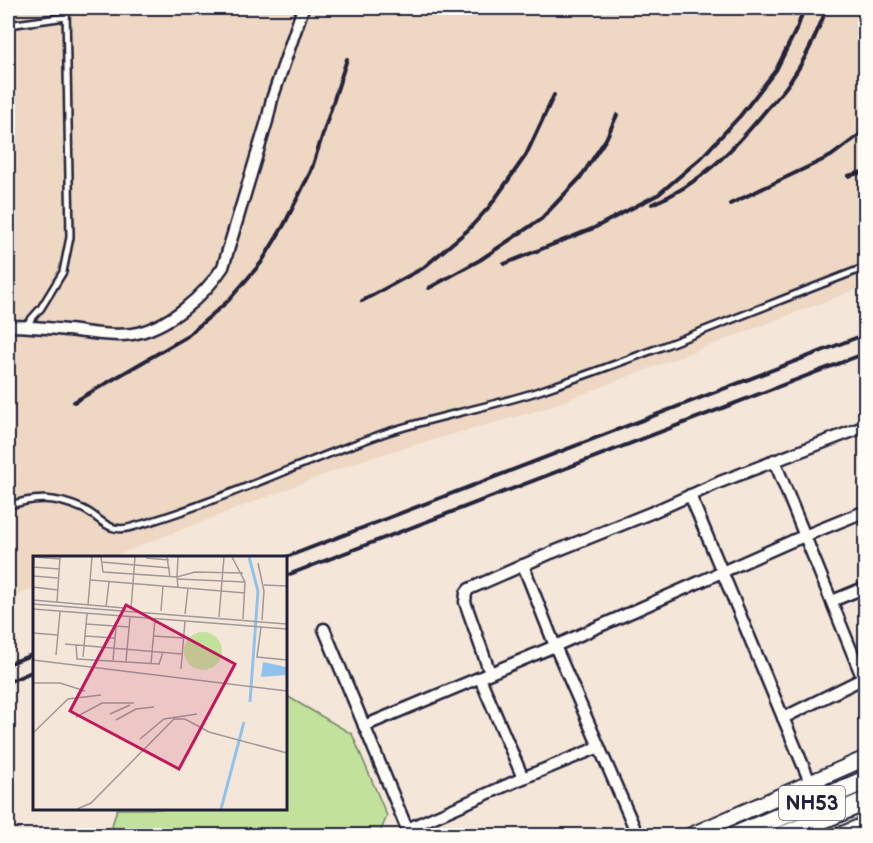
<svg xmlns="http://www.w3.org/2000/svg" width="873" height="843" font-family="'Balsamiq Sans',sans-serif">
  <style>
    .built { fill: #eed7c3 }
    .green { fill: #c2e29b; stroke: #72826b; stroke-width: 1.5 }
    .lines { fill: none; stroke-linecap: round; stroke-linejoin: round }
    .service-casing { stroke: #22223b; stroke-width: 10 }
    .minor-casing { stroke: #22223b; stroke-width: 15 }
    .tertiary-casing { stroke: #22223b; stroke-width: 18 }
    .trunk-casing { stroke: #22223b; stroke-width: 22 }
    .service { stroke: #fdfcf7; stroke-width: 5 }
    .minor { stroke: #fdfcf7; stroke-width: 10 }
    .tertiary { stroke: #fdfcf7; stroke-width: 14 }
    .trunk { stroke: #fdfcf7; stroke-width: 18 }
    .rail { stroke: #22223b; stroke-width: 4 }
    .labels { text-anchor: middle; stroke-width: 5; stroke-linejoin: round; paint-order: stroke }
    .shield { fill: #fdfcf7; stroke: #646373; stroke-width: 1.5 }
    .shield-label { font-size: 20px; font-weight: bold; fill: #22223b }
    .inset-river { fill: none; stroke: #8fc3ec; stroke-width: 3 }
    .inset-road { fill: none; stroke: #a09899; stroke-width: 1.5 }
    .view { fill: #c2185b; fill-opacity: 0.15; stroke: #c2185b; stroke-width: 3 }
    .inset-edge { fill: none; stroke: #22223b; stroke-width: 3 }
  </style>
  <rect width="100%" height="100%" fill="#f4e6d8"/>
  <filter id="ink" filterUnits="userSpaceOnUse"><feTurbulence type="fractalNoise" baseFrequency=".0167" numOctaves="2"/><feDisplacementMap in="SourceGraphic" scale="12" xChannelSelector="R" yChannelSelector="G"/><feConvolveMatrix kernelMatrix="1 2 1 2 8 2 1 2 1" color-interpolation-filters="sRGB"/></filter>
  <g filter="url(#ink)">
    <path class="built" d="M8,8H865V286L546,408L365,459L108,558H34V588L8,599Z"/>
    <path class="green" d="M285,695L352,734L387,816L379,835H116L112,826L117,809L285,808Z"/>
    <g class="lines">
      <g class="service-casing">
        <g id="service">
          <path d="M8,25L66,17"/>
          <path d="M26,325L41,308L63,272L70,237L66,8"/>
          <path d="M8,506C35,496 56,497 83,509C102,518 107,534 132,527C218,503 300,462 385,433C434,417 486,408 536,392C647,355 756,309 866,267"/>
        </g>
      </g>
      <g class="minor-casing">
        <g id="minor">
          <path d="M8,326C28,326 47,328 67,330C89,332 111,337 132,334C168,328 204,296 223,267L267,121L272,99L303,8"/>
          <path d="M774,460L863,679"/>
          <path d="M690,495L810,782"/>
          <path d="M523,565L555,646L638,836"/>
          <path d="M832,601L866,587"/>
          <path d="M324,629L410,836"/>
          <path d="M490,673L465,602L466,593L469,589L551,553L653,512L720,482L866,426"/>
          <path d="M480,678L523,778"/>
          <path d="M783,718L866,677"/>
          <path d="M364,726L555,646L792,541L866,511"/>
          <path d="M407,829L523,778L599,747"/>
        </g>
      </g>
      <g class="tertiary-casing">
        <g id="tertiary">
          <path d="M689,836L866,758"/>
          <path d="M838,836L866,824"/>
        </g>
      </g>
      <g class="trunk-casing">
        <g id="trunk">
          <path d="M735,836L866,780"/>
          <path d="M782,836L866,801"/>
        </g>
      </g>
      <use href="#service" class="service"/>
      <use href="#minor" class="minor"/>
      <use href="#tertiary" class="tertiary"/>
      <use href="#trunk" class="trunk"/>
      <g class="rail">
        <path d="M848,176L866,171"/>
        <path d="M652,204C700,185 735,148 767,109C776,99 786,89 793,77C808,55 817,32 827,8"/>
        <path d="M730,204L831,156L866,130"/>
        <path d="M504,264L594,228L659,194L701,158L740,116L776,70L798,26L804,8"/>
        <path d="M429,288L480,260L541,219L580,178L606,139L617,115"/>
        <path d="M362,301L423,268L468,230L490,206L526,155L554,95"/>
        <path d="M74,402L186,337L228,301L261,263L284,225L311,171L347,59"/>
        <path d="M284,558L866,334"/>
        <path d="M285,576L866,353"/>
        <path d="M8,664L34,654"/>
        <path d="M8,682L34,671"/>
      </g>
    </g>
  </g>
  <g class="labels">
    <rect class="shield" x="779" y="786" width="66" height="34" rx="4.5"/>
    <g class="shield-label">
      <text x="812" y="810">NH53</text>
    </g>
  </g>
  <g transform="translate(33 556)">
    <rect width="254" height="254" fill="#f4e6d8"/>
    <path d="M151 95a19 19 0 1 1 38 0a19 19 0 1 1-38 0Z" fill="#c2e29b"/>
    <path d="M230,106L253,111V119L228,121Z" fill="#8fc3ec"/>
    <path class="inset-river" d="M216,1L225,35L217,146M188,253L211,166"/>
    <path class="inset-road" d="M0,1L27,3M68,1L70,16L144,21L145,31M134,1L137,21M199,1L212,26L210,63M113,2L136,4M68,6L137,12M225,7L231,35L229,64M0,11L26,13M0,19L1,1M0,20L25,22M144,21L162,16L210,17M144,21L145,1M145,23L212,26M58,24L212,37M231,29L254,30M0,31L25,34M0,44L91,52M24,46L27,1M0,48L254,68M55,49L59,1M73,51L76,26M0,53L254,73M98,53L102,1M128,55L130,30M152,58L155,32M186,61L191,1M53,68L96,71M228,71L224,101L254,104M0,77L25,79M52,80L82,82M121,80L150,82M32,88L149,98M43,89L44,103L126,108L130,96M23,99L27,56M50,101L54,58M0,104L254,135M80,104L83,71M93,105L97,61M118,108L122,63M148,113L152,65M0,127H27L52,135M77,158L97,149M43,161L69,147H101M83,164L103,153L121,151M0,177L35,143L68,139M107,183L131,163L164,158M44,253L58,247L141,163H152L176,176L254,197"/>
    <path class="view" d="M93,49L202,108L146,213L37,155Z"/>
    <rect width="254" height="254" class="inset-edge"/>
  </g>
  <rect width="873" height="843" fill="none" stroke="#fdfcf7" stroke-width="30"/>
  <rect x="15" y="15" width="843" height="813" fill="none" stroke="#22223b" stroke-width="2" filter="url(#ink)"/>
</svg>
